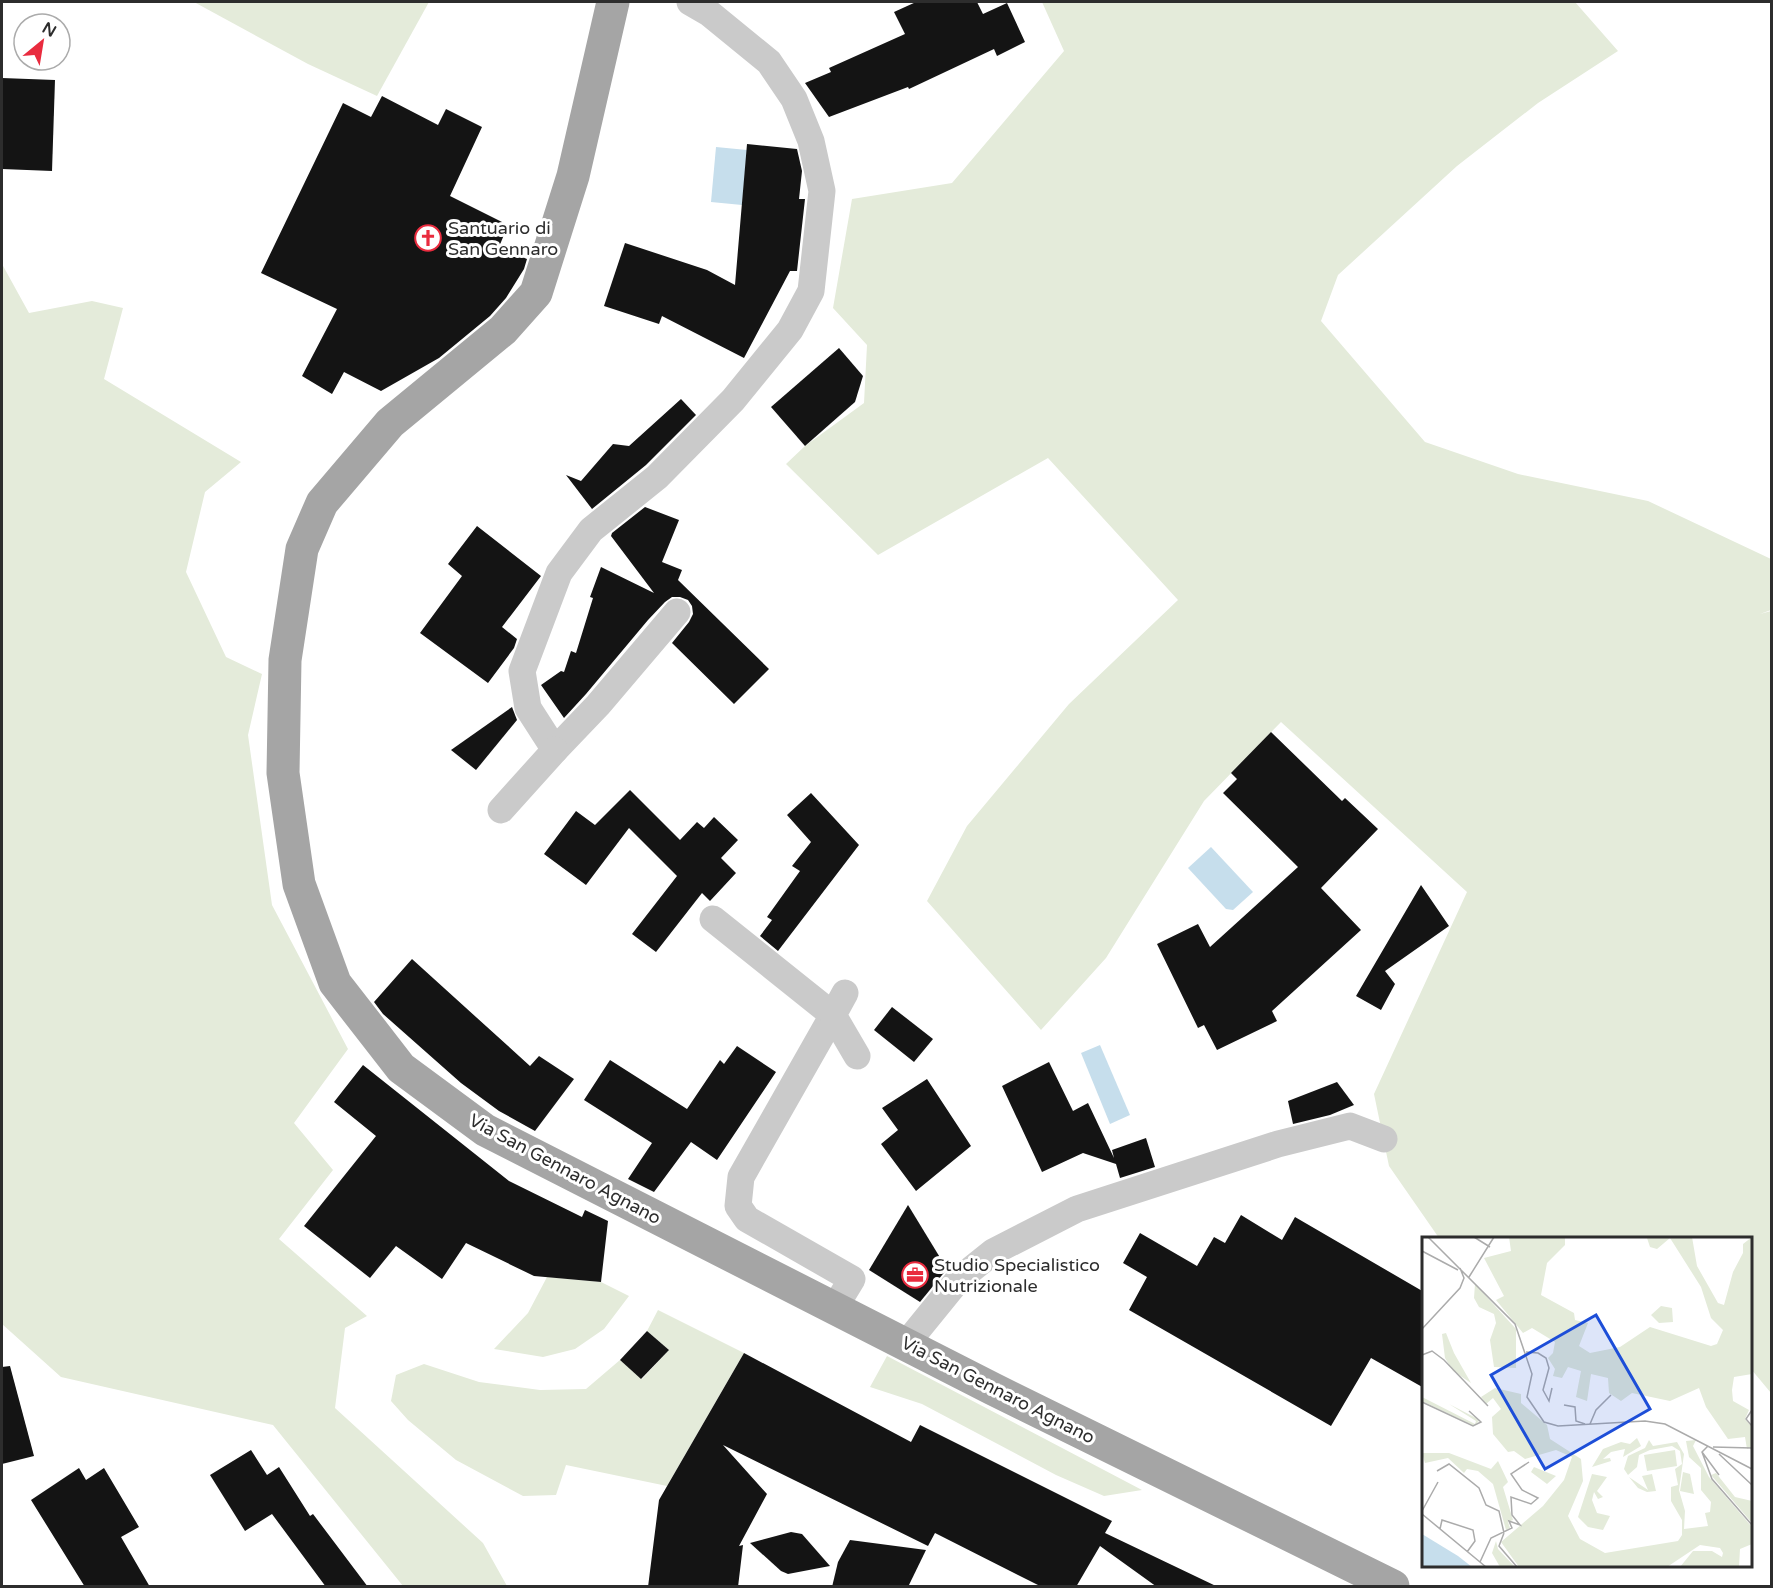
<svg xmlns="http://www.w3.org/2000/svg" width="1773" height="1588" font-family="'Varela Round',sans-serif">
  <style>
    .green { fill: #e4ebda }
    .water { fill: #c6deec }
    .building { fill: #141414 }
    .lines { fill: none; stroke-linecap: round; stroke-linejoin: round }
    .minor { stroke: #cacaca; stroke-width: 27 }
    .primary { stroke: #a5a5a5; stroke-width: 33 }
    .labels { text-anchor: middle; stroke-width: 6; stroke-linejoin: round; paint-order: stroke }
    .poi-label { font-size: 18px; fill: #2d2d2d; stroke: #fff; text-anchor: start }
    .street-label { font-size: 18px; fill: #2d2d2d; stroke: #fff }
    .inset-road { fill: none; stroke: #ababab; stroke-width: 1.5 }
    .view { fill: #1d4ed8; fill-opacity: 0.15; stroke: #1d4ed8; stroke-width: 3 }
    .inset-edge { fill: none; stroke: #2d2d2d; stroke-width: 3 }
  </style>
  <rect width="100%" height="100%" fill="#fff"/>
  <g class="green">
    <path d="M194,2H429L377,96L308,64Z"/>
    <path d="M1042,2H1575L1618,51L1538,103L1457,166L1338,275L1321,321L1425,442L1518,474L1648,501L1771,559V610L1760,614L1771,611V1393L1751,1369L1750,1238H1439L1389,1166L1374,1094L1467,892L1281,722L1204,801L1106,958L1041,1030L927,901L967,826L1069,704L1178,600L1048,458L878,555L786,464L805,446L864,403L867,345L833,308L852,199L952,183L1064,51Z"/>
    <path d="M2,264L29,313L92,301L123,308L104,379L241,462L205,492L186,572L226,657L262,674L248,735L272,905L348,1049L294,1123L333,1170L279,1239L367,1316L345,1328L335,1408L483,1543L507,1586H403L273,1425L61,1377L2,1324Z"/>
    <path d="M547,1277L601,1282L629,1296L604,1329L575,1349L543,1357L494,1349L528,1313Z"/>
    <path d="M658,1310L744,1353L667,1486L566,1465L556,1495L523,1496L456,1460L408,1420L391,1401L396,1375L424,1364L479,1382L540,1390L586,1389L620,1360L642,1379L669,1350L647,1331Z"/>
    <path d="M887,1356L1142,1490L1104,1496L1056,1475L922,1404L870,1387Z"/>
  </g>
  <g class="water">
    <path d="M716,147L747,150L742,205L711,202Z"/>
    <path d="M1211,847L1253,892L1233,910L1226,909L1188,868Z"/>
    <path d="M1100,1045L1130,1115L1110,1124L1081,1053Z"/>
  </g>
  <g class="building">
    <path d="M916,2H977L983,14L1007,3L1025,42L997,56L994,49L909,89L908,87L829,117L805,83L831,72L829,68L905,34L894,12Z"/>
    <path d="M2,78L55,80L52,171L2,169Z"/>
    <path d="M382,96L438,125L446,109L482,127L450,196L508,225L499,247L527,259L524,269L506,298L490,316L439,358L381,391L344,372L332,394L302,376L337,309L261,273L343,103L371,117Z"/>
    <path d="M747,144L797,149L802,171L799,199H805L797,271H790L744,358L662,316L659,324L604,306L625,243L707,270L735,285Z"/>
    <path d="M839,348L863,376L855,402L805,446L771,407Z"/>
    <path d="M681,399L696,415L646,465L592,509L566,475L581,481L613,444L629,446Z"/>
    <path d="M645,507L679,520L662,562L682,570L678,580L769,669L734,704L672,643L689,622L693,614L692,606L688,600L680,597H672L665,602L648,620L586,694L564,718L541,685L561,671L564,672L571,651L576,653L593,598L590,597L601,567L654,593L611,536L612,533Z"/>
    <path d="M477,526L541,576L502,627L517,639L514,648L488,683L420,633L462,576L448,564Z"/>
    <path d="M512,707L517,720L476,770L451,750Z"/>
    <path d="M1271,732L1342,801L1345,798L1378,829L1321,888L1361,930L1272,1011L1277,1021L1217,1050L1204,1025L1198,1028L1157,944L1198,924L1210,947L1298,867L1223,793L1237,779L1231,773Z"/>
    <path d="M630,790L680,840L697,822L704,828L714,817L738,840L721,858L736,873L710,901L702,893L656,952L632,934L677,876L629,828L586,885L544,854L576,811L595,825Z"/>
    <path d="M811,793L859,845L778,951L760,936L772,920L767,917L800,871L792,866L811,842L787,815Z"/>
    <path d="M1421,885L1449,926L1385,971L1395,984L1381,1010L1356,996Z"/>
    <path d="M412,959L530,1066L539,1056L574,1079L535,1131L499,1111L461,1083L383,1014L374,1002Z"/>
    <path d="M892,1007L933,1039L914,1062L874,1030Z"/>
    <path d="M737,1046L776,1072L717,1160L691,1142L654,1192L628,1179L652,1143L584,1100L610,1060L687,1109L720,1060L724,1064Z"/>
    <path d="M1049,1062L1073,1111L1088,1103L1114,1158L1112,1150L1146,1138L1155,1167L1120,1178L1116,1164L1083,1153L1042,1172L1002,1086Z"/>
    <path d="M363,1065L509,1181L582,1217L585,1210L608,1221L601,1282L534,1276L466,1243L442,1279L396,1246L370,1278L304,1226L376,1136L334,1102Z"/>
    <path d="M927,1079L971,1146L916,1191L881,1144L898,1130L882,1108Z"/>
    <path d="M1337,1082L1354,1105L1330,1115L1293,1124L1288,1101Z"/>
    <path d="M908,1205L947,1269L920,1302L869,1270Z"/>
    <path d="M1241,1215L1282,1240L1295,1217L1424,1292V1388L1371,1358L1331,1426L1129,1310L1147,1277L1123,1263L1140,1233L1197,1266L1214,1237L1225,1243Z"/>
    <path d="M647,1331L669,1350L641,1379L620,1360Z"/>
    <path d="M744,1353L911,1442L920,1425L1112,1521L1105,1533L1218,1587H1157L1100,1546L1076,1587H1042L935,1533L928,1546L723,1445L767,1494L739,1546L743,1545L738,1587H648L659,1500Z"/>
    <path d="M10,1366L34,1456L2,1464V1367Z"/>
    <path d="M251,1450L267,1475L279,1467L310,1516L313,1514L368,1587H326L272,1514L245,1531L210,1475Z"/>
    <path d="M79,1468L86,1480L104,1468L139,1527L121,1537L150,1587H85L31,1500Z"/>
    <path d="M791,1532L802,1534L830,1566L788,1574L781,1571L750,1543Z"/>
    <path d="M850,1540L926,1550L908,1587H832L838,1562Z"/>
  </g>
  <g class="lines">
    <g class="minor">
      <path d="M677,612L598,705L555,750L528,708L522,671L559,573L591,530L657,477L733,400L790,330L811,291L822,191L811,141L794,99L769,62L709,13L690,2"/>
      <path d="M501,810L555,750"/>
      <path d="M713,919L833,1015L741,1177L738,1206L747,1219L852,1279L835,1307"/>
      <path d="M845,993L833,1015L857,1056"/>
      <path d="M906,1344L958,1280L993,1252L1077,1209L1278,1144L1350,1126L1384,1139"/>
    </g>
    <path class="primary" d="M613,2L573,176L536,293L503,330L390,423L322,503L302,549L285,660L283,773L299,884L335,983L401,1068L485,1130L993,1389L1393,1586"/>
  </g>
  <defs>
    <g id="church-ring" transform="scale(1.35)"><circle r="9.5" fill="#fff" stroke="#e92b3e" stroke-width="1.5"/><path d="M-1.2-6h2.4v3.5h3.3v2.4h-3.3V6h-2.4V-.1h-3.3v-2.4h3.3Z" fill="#e92b3e"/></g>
    <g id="office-ring" transform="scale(1.35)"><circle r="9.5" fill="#fff" stroke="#e92b3e" stroke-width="1.5"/><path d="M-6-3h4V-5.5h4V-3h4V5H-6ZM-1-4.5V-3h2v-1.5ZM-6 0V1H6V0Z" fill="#e92b3e"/></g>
  </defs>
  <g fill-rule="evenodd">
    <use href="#church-ring" x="428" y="238"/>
    <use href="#office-ring" x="915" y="1275"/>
  </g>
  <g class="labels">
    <g class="poi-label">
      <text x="448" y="234">Santuario di<tspan x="448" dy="21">San Gennaro</tspan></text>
      <text x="934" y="1271">Studio Specialistico<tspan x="934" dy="21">Nutrizionale</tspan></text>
    </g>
    <g class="street-label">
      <text transform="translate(565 1169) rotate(28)" y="6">Via San Gennaro Agnano</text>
      <text transform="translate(998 1390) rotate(27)" y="6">Via San Gennaro Agnano</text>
    </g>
  </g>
  <g transform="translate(1422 1237)">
    <rect width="330" height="330" fill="#fff"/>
    <path d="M87,0H143V8L125,26L119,58L152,76L153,83L166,86L157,109L168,116L198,110L228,90L289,109L295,107L301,93L289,81L279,50L248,1L235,12L228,10L225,1V0H270L275,29L296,66L302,68L311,35L321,16V7L330,0V137L312,140L310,153L311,164L327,173L323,182L330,190V210L325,212L323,200L306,202L284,170L277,151L248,164L210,156L199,164L187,156L186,141L169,137L165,164L154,160L159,134L146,130L140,141L131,139L133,132L126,121L131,116L133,105L110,91L101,96L74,63L82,59L62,21L89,14ZM53,47L94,92V131L72,130L68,103L74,86L72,77L57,70L52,61ZM239,69L250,71L251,85L237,86L229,78ZM24,96L32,116L49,146L31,134L23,121L20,97ZM73,151L99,157V166L125,188L128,202L159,222L161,244L146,279L158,302L183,316L256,304L260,298V283L249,264V250L256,248L253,232L260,227L258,214L250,209L228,213L217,218L215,230L206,238L202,232L206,219L223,211L227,203L231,209L255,205L262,217L257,253L263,274L262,292L286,289L283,276L288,275L289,265L279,253V231L267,220L264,204L274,203L271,209L287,240L330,290V307L318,312L317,330H258L271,314H290L300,320L301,316L298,311L278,308L245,330H97L79,305L121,269L142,243L150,220L134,213L103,222L92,214L86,215L71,197L70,180L79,172L71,161L64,167L59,160ZM0,160L53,187L54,184L27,167L58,183L52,189L0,164ZM215,201L219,209L201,220L203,212L189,215L181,222L188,221L189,224L170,230L181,212L199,205L208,207ZM253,213L255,229L225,234L222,218ZM0,216H27L69,232L76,224L86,245L81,250L91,283L86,285L88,291L84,293L71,247L56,234L45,232L42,236L26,221L3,226ZM112,230L134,239L125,247L109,235ZM261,235L268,237L272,257L258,254ZM294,236L313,260L330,264V286L289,238ZM170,237L185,240L175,254L181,260L176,262L172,255L170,263L175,276L188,279L181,293L166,290L156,280ZM230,237L234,254L225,255L216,251L207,240L226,253L220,239ZM74,304L76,312L93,330H78L70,316Z" fill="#e4ebda"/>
    <path d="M0,297L36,319L50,330H0Z" fill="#c6deec"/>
    <path class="inset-road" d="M6,0L93,87L110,137L105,160L122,185L136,189L223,184L243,187L330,232M52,0L68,10M0,14L36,33M47,40L72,0M0,92L38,51L42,41L38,31M104,115L116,116L124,121L127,131L121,153L127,164L130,151M0,118L10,114L22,123L66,169M0,165L51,189L59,185L47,174M142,168L153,170L154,184L163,187M330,173L324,182L330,189M168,187L174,173L189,158M286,209L280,215L297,238M291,210L330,211M280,215L290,242L330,288M297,217L330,248M15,234L27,227L57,251L64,268L77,274L82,296M0,274L16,245M0,277L64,330M18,292L20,283L51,293L53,304L45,315M82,296L77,309L95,330M58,325L69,301L90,291L87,284L98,288L90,278L89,260L109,267L116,261L100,253L89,237L107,225"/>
    <path class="view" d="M174,78L228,172L123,232L69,138Z"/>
    <rect width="330" height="330" class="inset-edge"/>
  </g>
  <rect width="1773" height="1588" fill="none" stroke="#2d2d2d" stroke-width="6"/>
  <g transform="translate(42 42) rotate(30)"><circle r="28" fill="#ffffff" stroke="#ababab" stroke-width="1.5"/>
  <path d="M0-4.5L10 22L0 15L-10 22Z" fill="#e92b3e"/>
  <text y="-9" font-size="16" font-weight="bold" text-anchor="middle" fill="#2d2d2d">N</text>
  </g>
</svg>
